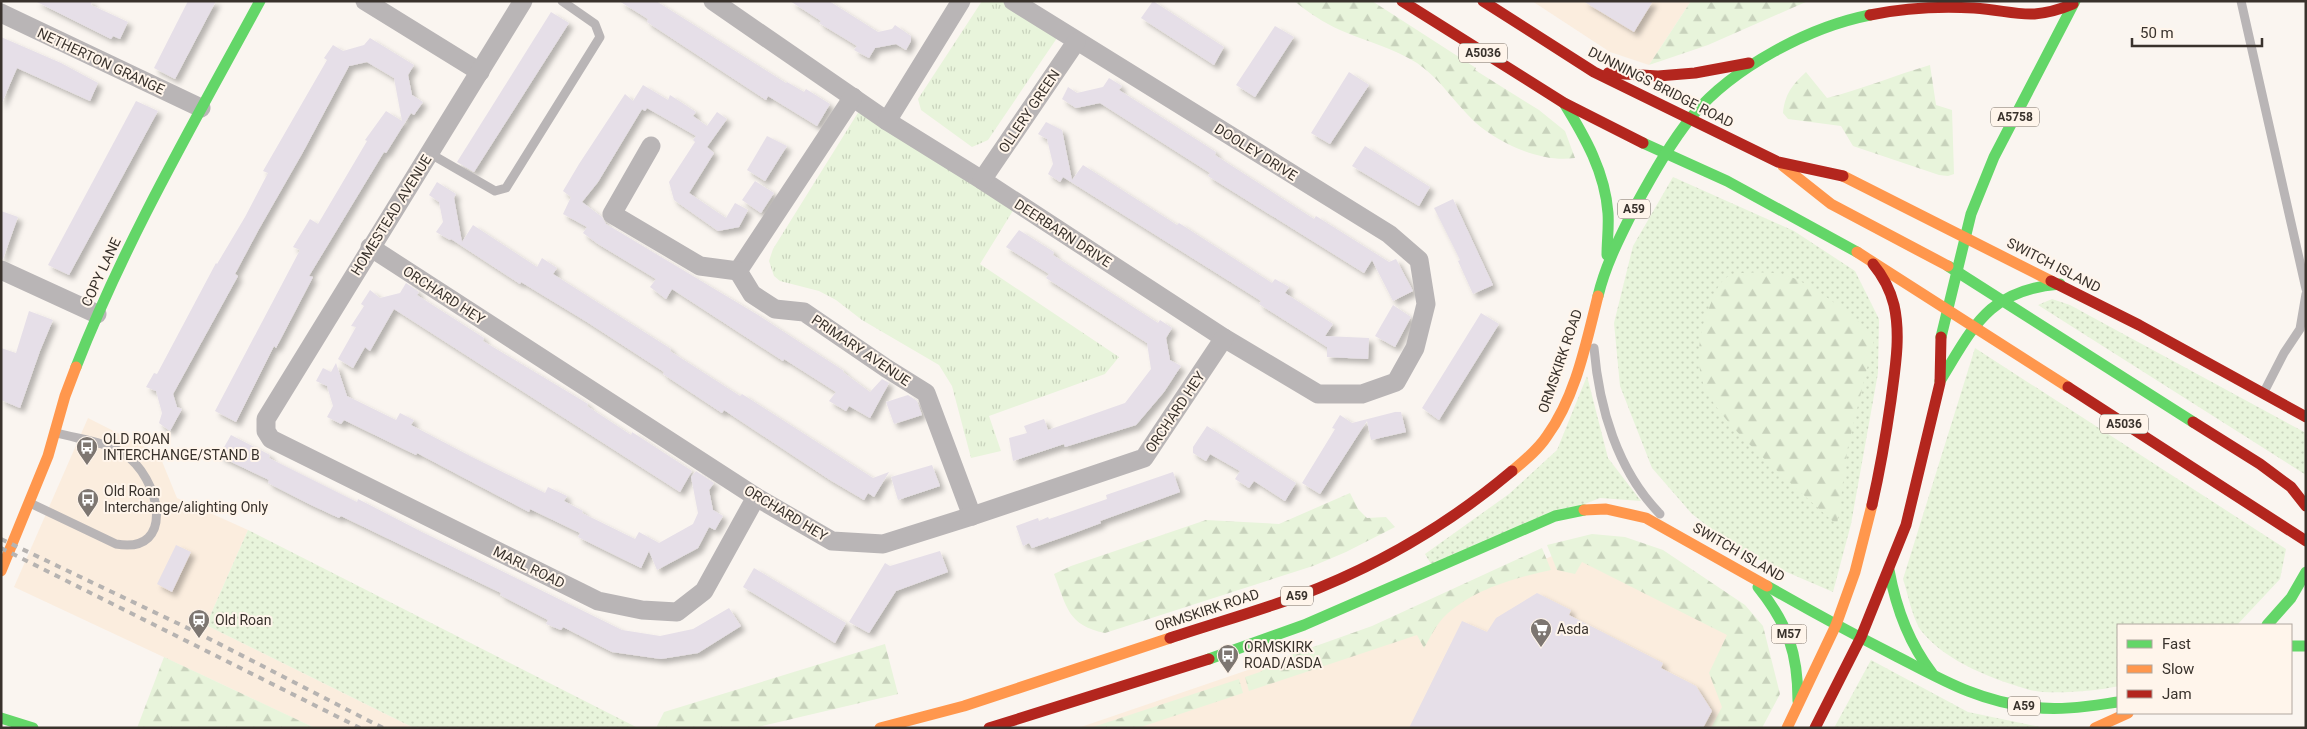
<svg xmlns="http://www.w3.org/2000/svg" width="2307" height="729" font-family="Roboto,sans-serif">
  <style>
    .built { fill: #fbedde }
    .grass { fill: url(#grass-dots) }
    .forest { fill: url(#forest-firs) }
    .park { fill: url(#park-tufts) }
    .building { fill: #e6dfe8; filter: url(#shadow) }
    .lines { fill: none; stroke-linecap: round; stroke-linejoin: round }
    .lane { stroke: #b9b5b6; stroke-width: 9 }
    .street { stroke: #b9b5b6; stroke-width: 19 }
    .fast { stroke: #63d668; stroke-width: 11 }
    .slow { stroke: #ff974d; stroke-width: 11 }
    .jam { stroke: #b3261e; stroke-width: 11 }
    .rail { stroke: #b6b3b1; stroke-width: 4; stroke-dasharray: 6 6; stroke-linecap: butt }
    .labels { text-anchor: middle; stroke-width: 4; stroke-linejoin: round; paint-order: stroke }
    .shield { fill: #fff5eb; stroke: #746c65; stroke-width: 1 }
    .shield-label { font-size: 12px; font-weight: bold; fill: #39322c }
    .street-label { font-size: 14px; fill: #39322c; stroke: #fff5eb }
    .poi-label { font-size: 14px; fill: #39322c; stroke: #fff5eb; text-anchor: start }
  </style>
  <defs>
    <pattern id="grass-dots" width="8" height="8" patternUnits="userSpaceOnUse" patternTransform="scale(1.25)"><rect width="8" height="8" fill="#e8f4db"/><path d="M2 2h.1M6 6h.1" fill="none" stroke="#c8d2bc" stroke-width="1.8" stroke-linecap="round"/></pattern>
    <pattern id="forest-firs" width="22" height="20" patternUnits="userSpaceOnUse" patternTransform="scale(1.25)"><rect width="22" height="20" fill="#e8f4db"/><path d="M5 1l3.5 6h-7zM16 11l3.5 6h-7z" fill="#c8d2bc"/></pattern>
    <pattern id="park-tufts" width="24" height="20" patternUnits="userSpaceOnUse" patternTransform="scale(1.25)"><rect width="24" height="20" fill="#e8f4db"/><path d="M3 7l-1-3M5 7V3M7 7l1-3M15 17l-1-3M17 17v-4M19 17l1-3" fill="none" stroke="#c8d2bc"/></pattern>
    <filter id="shadow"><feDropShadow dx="4.5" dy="4.5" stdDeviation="2.5" flood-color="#0004"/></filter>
  </defs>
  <rect width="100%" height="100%" fill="#faf5f0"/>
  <g class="built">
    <path d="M1532,1H1691L1649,65L1610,52Z"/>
    <path d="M88,418L159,454L177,498L248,530L206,625L414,728H315L14,587Z"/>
    <path d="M1582,543L1745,640L1730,728H1078L1444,603Z"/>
  </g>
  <g class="grass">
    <path d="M1673,177L1794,231L1855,271L1879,319L1878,373L1851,524L1833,592L1743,553L1692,514L1652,468L1620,386L1614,323L1633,246Z"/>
    <path d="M2052,299L2070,305L2092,317L2306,433V475L2038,305Z"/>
    <path d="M1975,348L2286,549L2280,579L2237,625H2118V686C2099,691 2049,695 2030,690C1995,680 1947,662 1923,633C1913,622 1908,594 1903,579Z"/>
    <path d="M1587,376L1608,458L1641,501L1600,498L1431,564L1425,554L1509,494L1557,450Z"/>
    <path d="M248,530L638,728H414L208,626L206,625Z"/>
    <path d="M1871,660L1968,712L2045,728H1834Z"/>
  </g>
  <g class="forest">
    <path d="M1294,1H1372L1476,68L1475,70L1539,110L1565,131L1575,158C1542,163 1500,144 1476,123C1455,104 1441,79 1417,63C1393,48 1365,41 1340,30C1324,23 1308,12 1294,1Z"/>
    <path d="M1691,1H1808L1708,45L1649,65Z"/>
    <path d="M1930,65L1936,105L1952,110L1954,174L1948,176L1939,175L1853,146L1841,126L1788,119L1783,113C1785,94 1792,85 1806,72L1827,98C1862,89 1896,75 1930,65Z"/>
    <path d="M1738,273C1752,273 1771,271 1785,275C1810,282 1855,317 1875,336L1848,446L1837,525C1806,497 1775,470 1745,440C1730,424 1713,406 1704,386C1695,363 1699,330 1709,308C1716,292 1719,276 1738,273Z"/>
    <path d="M1350,493L1358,509L1367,518L1386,517L1395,527L1346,552L1313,566L1105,633C1067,625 1067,607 1054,574L1071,566L1206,520L1279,524Z"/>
    <path d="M1592,534L1625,537L1663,550L1745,605L1763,626L1780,694L1762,728H1711L1722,707L1709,673L1727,635L1582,562L1575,574L1557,570L1547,545Z"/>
    <path d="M1542,548L1551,570C1514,578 1470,590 1443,618C1435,627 1430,638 1424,648L1417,635L1249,691L1245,677L1260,672L1285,657L1372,626Z"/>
    <path d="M885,644L898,694L754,728H656L664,712Z"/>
    <path d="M164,657L315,728H137Z"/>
    <path d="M1239,679L1243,693L1138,728H1090Z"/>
  </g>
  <g class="park">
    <path d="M982,1H1001L1053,31L1057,38L988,140L972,147L921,110L918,99Z"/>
    <path d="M859,111L1014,209L980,264L1119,357L1105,374L989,416L1001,451L971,458L952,386L939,365L862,320L836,300L819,291L780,281L774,276L769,261L773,249Z"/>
  </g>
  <g class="building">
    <path d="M35,1H92L91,5L128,22L120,39L113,36L111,39Z"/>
    <path d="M188,1H216L175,79L154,68Z"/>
    <path d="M619,1H656L786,83L787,82L804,92L806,89L830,104L817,126L768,96L766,100L647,22L648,19Z"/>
    <path d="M790,1H829L878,32L892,29L895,25L911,36V41L906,50L896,44L875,48L869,58L854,50L857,46L819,23L821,21Z"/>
    <path d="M1153,1L1224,47L1214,65L1141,18Z"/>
    <path d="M1583,1H1653L1634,32Z"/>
    <path d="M551,12L569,23L474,172L457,162Z"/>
    <path d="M1275,26L1294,37L1255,97L1236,85Z"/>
    <path d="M1,37L61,63L98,83L90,101L17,68L1,105Z"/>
    <path d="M370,38L414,65L408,75L412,95L423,102L414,115L411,113L386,153L384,152L309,276L313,277L276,348L274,346L236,422L215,411L300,250L293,247L310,219L318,224L367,141L365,140L386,111L402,121L394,78L367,62L349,66L303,152L259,229L235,274L238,276L173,394L177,407L182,409L170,431L159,423L162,413L156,391L146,387L154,373L157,374L216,263L217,264L245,217L268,173L263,171L327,60L324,58L333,45L343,51L364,45Z"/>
    <path d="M1349,72L1369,85L1330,144L1311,133Z"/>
    <path d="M1109,78L1122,86L1119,90L1216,152L1215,155L1314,219L1316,216L1389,262L1396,259L1413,291L1393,301L1372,260L1364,273L1208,176L1210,173L1100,103L1076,108L1062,99L1068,87L1077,93L1103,87Z"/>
    <path d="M643,85L668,100L670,95L696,112L693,116L707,126L717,112L727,119L707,147L714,153L689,193L726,218L735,203L748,210L739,227L718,231L674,200L669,182L695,142L693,140L696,136L647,108L645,111L642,109L598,182L582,202L602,217L606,224L758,315L844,371L843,372L870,392L882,379L889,383L870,418L849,406L846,411L829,401L836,392L784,359L783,361L672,289L666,299L650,287L656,279L598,244L583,233L587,227L563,214L571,197L563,191L579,164L625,94L633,101Z"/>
    <path d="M136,101L158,111L69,275L48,265Z"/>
    <path d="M1046,122L1062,130L1072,180L1083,165L1177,225L1179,223L1272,283L1275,279L1289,287L1285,293L1333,324L1325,336L1369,338L1368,359L1327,357V347L1259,304L1261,301L1063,177L1060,182L1048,174L1053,164L1047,139L1038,134Z"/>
    <path d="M767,136L787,146L765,181L747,170Z"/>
    <path d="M1365,146L1430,187L1419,206L1352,166Z"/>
    <path d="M755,181L774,193L761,213L742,200Z"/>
    <path d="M437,182L456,194L454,198L462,242L473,225L537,267L542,258L557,268L553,274L671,349L670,351L740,396L742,394L873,478L889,472L874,497L868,493L864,500L830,480L724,410L722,413L663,374L664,372L587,322L521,282L520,284L451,239L450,240L436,232L443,222L439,202L429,195Z"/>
    <path d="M1453,199L1493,285L1473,294L1458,261L1460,260L1434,208Z"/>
    <path d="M1,211L18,217L3,259H1Z"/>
    <path d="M1019,230L1054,252L1053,255L1158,323L1160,320L1172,328L1166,338L1170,360L1181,366L1164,392L1136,425L1065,447L1064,444L1013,461L1009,438L1027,433L1024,426L1044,419L1048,430L1125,403L1151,369L1147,343L1046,278L1049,274L1006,247Z"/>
    <path d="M406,283L419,292L417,295L484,338L483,341L588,404L587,406L631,435L632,432L692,471L680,492L394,309L370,351L365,347L353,368L338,359L356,327L351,326L364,306L361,304L370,290L380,298L400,293Z"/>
    <path d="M1393,305L1411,317L1395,347L1375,336Z"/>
    <path d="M29,311L53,320L40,351L20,408L1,400V348L16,353Z"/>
    <path d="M1481,313L1499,324L1439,420L1422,408Z"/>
    <path d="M336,363L347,396L396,420L400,413L414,420L411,425L470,456L545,493L548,487L567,496L564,501L583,511L582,513L635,539L639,532L659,543L693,524L698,513L691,477L696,471L714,483L709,490L713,510L723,516L715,530L709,527L698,548L657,570L649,551L641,568L578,537L580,533L530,509L529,512L417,453L416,455L344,420L341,424L327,417L333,406L327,386L316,381L323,368L331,372Z"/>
    <path d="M908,395L917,401L922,415L894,424L886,402Z"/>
    <path d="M1395,412H1401L1406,432L1371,440L1367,421L1320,494L1302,483L1335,429L1332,428L1340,415L1352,423Z"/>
    <path d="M1207,426L1296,483L1285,501L1254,481L1249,488L1235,479L1240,471L1210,454L1206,461L1193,453V447Z"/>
    <path d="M231,435L270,455L269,458L357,502L358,499L422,532L622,630L660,636L693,629L729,608L741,626L698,653L661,659L612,652L563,627L561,630L546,624L548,620L500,595L501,593L341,516L339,518L309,504L268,483L269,480L219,456Z"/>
    <path d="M932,465L940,486L898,500L891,477Z"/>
    <path d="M1173,472L1180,492L1100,521L1101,523L1069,535L1032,548L1029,543L1023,546L1016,526L1038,518L1039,521L1048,517L1049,519L1107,499L1106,495Z"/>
    <path d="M176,545L191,552L172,592L157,584Z"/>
    <path d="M940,551L948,572L896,591L869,633L849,622L885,563L890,566Z"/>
    <path d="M754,568L846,623L835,643L743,587Z"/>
    <path d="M1537,593L1571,610L1569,615L1663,663L1661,668L1696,686L1712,711L1703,728H1409L1462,621L1487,632L1496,618Z"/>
  </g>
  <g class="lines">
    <g class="lane">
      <path d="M2241,1L2306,289"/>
      <path d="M429,153L495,191L506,188L600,37L595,24L562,1"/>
      <path d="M1594,348C1599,407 1617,470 1660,514"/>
      <path d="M2265,390L2284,353L2300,329L2306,294"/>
      <path d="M30,503L116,544C178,555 159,476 124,454C106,442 78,439 57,433"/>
    </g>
    <g class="street">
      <path d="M365,1L480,72"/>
      <path d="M523,1L266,419V431L271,439L598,601L642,610L677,612L704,591L756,497"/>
      <path d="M713,1L887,121L982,180L1224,338L1318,394H1362L1396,382L1415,348L1426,304L1419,260L1389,234L1013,1"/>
      <path d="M1,13L201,108"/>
      <path d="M853,97L738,271L752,294L775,309L804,312L886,368L926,393L972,516"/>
      <path d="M887,121L961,1"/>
      <path d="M651,146L612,214L700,266L738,271"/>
      <path d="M982,180L1076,42"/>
      <path d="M370,247L756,497L832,541L883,544L972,516L1144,458L1224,338"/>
      <path d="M1,270L97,314"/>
    </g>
    <g class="fast">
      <path d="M1564,103C1585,137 1605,172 1608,213C1609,227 1607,241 1607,255"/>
      <path d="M1643,143L1727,181L1857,252"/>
      <path d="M1948,266L2193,422"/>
      <path d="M1598,296C1606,263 1621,235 1636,205C1653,174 1671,142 1693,115C1734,67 1809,27 1870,15"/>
      <path d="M1941,337L1971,214L1994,157L2075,1"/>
      <path d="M76,367C126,239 195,121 260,1"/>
      <path d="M1940,381C1974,326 1988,290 2060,284"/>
      <path d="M1889,570C1896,608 1908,642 1932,673"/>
      <path d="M1767,586C1809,610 1851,633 1894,655C1941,679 1977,701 2031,707C2061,711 2089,706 2118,702"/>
      <path d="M1758,587C1788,624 1798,654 1798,701"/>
      <path d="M2267,625L2291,598L2306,572"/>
      <path d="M2291,646H2306"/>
      <path d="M1209,659L1304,625L1555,516L1584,510"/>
      <path d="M1,718L33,728"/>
    </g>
    <g class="slow">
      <path d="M1783,166L1831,204L1948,266"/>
      <path d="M1843,176L2051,281"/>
      <path d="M1857,252L2068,387"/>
      <path d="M1512,471C1524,461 1538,450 1547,436C1576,396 1586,343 1598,296"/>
      <path d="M1584,510L1606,509L1646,518L1767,586"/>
      <path d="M1,571L48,456L65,396L76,367"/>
      <path d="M880,728L964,706L1170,638"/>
      <path d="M1787,728L1836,625L1855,572L1872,505"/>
      <path d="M2095,728L2128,713"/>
    </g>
    <g class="jam">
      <path d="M1402,1L1564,103L1643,143"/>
      <path d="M1483,1L1594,72L1778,162L1843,176"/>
      <path d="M1870,15C1904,8 1939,6 1974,8C2016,11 2030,22 2073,4"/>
      <path d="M1608,73L1658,76L1695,73L1749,63"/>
      <path d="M2051,281L2139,325L2306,417"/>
      <path d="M2068,387L2306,541"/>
      <path d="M2193,422L2260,464L2291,487L2306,506"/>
      <path d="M1872,505C1880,470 1886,435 1891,400C1895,369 1901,336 1894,305C1890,289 1883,276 1873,264"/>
      <path d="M1170,638C1212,624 1255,612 1296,597C1376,567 1447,526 1512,471"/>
      <path d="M989,728L1209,659"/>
      <path d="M1815,728L1861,637L1906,525L1940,383L1941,337"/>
    </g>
    <g class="rail">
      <path d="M1,539L200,634L383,728"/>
      <path d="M1,548L360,728"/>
    </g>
  </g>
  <defs>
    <g id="bus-pin" transform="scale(1.125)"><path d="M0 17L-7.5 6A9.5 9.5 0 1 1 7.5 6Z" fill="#7d7671" stroke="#fff5eb"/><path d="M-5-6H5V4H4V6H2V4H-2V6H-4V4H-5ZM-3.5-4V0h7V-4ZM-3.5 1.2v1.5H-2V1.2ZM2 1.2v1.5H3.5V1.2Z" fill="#fff"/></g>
    <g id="station-pin" transform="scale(1.125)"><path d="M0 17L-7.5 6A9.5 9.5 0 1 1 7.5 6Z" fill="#7d7671" stroke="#fff5eb"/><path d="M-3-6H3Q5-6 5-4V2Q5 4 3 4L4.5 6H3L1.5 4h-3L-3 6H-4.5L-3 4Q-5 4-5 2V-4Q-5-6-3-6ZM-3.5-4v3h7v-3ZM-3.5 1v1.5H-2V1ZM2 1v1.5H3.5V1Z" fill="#fff"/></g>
    <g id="supermarket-pin" transform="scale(1.125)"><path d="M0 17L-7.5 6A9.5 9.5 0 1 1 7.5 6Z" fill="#7d7671" stroke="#fff5eb"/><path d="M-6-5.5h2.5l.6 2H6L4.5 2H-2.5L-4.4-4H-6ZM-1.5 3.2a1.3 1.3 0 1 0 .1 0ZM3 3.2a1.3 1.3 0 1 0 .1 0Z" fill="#fff"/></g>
  </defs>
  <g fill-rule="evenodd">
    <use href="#bus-pin" x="87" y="447"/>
    <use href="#bus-pin" x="88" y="499"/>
    <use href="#station-pin" x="199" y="620"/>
    <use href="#supermarket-pin" x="1541" y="629"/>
    <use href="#bus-pin" x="1228" y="655"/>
  </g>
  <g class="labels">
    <g class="shield">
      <rect x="1459" y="43.5" width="48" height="19" rx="4"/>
      <rect x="1991" y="107.5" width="48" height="19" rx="4"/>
      <rect x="1618" y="199.5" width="32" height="19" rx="4"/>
      <rect x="2100" y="414.5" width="48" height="19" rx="4"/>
      <rect x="1281" y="586.5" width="32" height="19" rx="4"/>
      <rect x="1771.5" y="624.5" width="35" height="19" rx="4"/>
      <rect x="2008" y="696.5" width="32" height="19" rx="4"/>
    </g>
    <g class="shield-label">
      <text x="1483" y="57">A5036</text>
      <text x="2015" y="121">A5758</text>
      <text x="1634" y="213">A59</text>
      <text x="2124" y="428">A5036</text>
      <text x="1297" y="600">A59</text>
      <text x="1789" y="638">M57</text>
      <text x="2024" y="710">A59</text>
    </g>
    <g class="street-label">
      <text transform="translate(101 61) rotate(25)" y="5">NETHERTON GRANGE</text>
      <text transform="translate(1661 87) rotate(27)" y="5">DUNNINGS BRIDGE ROAD</text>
      <text transform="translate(1029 111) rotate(-56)" y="5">OLLERY GREEN</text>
      <text transform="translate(1256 152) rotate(32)" y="5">DOOLEY DRIVE</text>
      <text transform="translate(391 215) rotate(-58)" y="5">HOMESTEAD AVENUE</text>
      <text transform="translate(1063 233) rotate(33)" y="5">DEERBARN DRIVE</text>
      <text transform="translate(2054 265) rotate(27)" y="5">SWITCH ISLAND</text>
      <text transform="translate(101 272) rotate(-65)" y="5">COPY LANE</text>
      <text transform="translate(444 295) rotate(33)" y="5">ORCHARD HEY</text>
      <text transform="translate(861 350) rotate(34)" y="5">PRIMARY AVENUE</text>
      <text transform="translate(1560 361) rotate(-71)" y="5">ORMSKIRK ROAD</text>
      <text transform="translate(1175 412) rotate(-56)" y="5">ORCHARD HEY</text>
      <text transform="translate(786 513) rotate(31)" y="5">ORCHARD HEY</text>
      <text transform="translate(1739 552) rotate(30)" y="5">SWITCH ISLAND</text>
      <text transform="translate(529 567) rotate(26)" y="5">MARL ROAD</text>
      <text transform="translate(1207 610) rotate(-18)" y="5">ORMSKIRK ROAD</text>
    </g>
    <g class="poi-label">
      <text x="103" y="444">OLD ROAN<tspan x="103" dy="16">INTERCHANGE/STAND B</tspan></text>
      <text x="104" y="496">Old Roan<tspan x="104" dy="16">Interchange/alighting Only</tspan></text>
      <text x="215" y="625">Old Roan</text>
      <text x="1557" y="634">Asda</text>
      <text x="1244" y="652">ORMSKIRK<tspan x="1244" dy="16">ROAD/ASDA</tspan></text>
    </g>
  </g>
  <rect width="2307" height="729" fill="none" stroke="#39322c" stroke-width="5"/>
  <rect x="2117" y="624" width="175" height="90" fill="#fff5eb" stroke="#b0a79f"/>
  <rect x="2127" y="640" width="25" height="8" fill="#63d668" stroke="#b0a79f"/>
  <text x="2162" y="649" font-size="15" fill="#39322c">Fast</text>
  <rect x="2127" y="665" width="25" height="8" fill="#ff974d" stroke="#b0a79f"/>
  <text x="2162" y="674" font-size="15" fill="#39322c">Slow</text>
  <rect x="2127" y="690" width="25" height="8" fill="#b3261e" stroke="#b0a79f"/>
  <text x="2162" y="699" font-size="15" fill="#39322c">Jam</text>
  <path d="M2132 38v8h130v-8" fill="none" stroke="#39322c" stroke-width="2.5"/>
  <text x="2140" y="38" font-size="15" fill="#39322c" stroke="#fff5eb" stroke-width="4" paint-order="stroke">50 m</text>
</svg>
